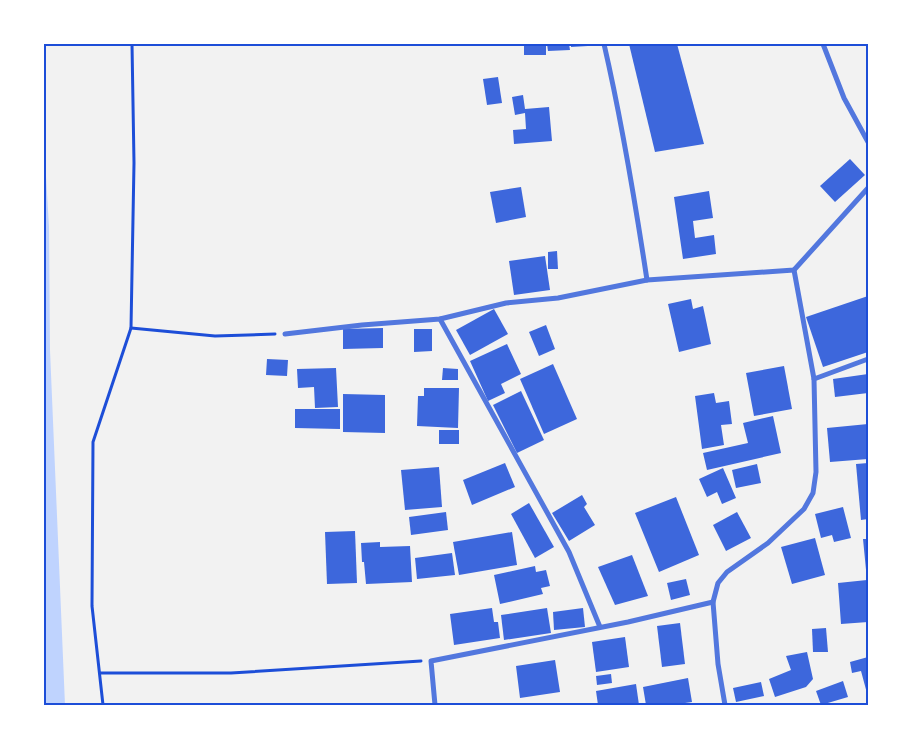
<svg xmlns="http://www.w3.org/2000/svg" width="912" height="749" font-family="'Public Sans',sans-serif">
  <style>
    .water { fill: #bfd3fe }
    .building { fill: #3d67dc }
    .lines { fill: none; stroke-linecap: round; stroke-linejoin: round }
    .path { stroke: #1d4ed8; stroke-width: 3 }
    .minor { stroke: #5277de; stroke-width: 5 }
    .neatline { fill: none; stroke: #1d4ed8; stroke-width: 2 }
  </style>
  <rect width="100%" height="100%" fill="#f2f2f2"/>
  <path class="water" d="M44,142L49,227L50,350L65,705H44Z"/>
  <g class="building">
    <rect x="524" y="44" width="22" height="11"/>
    <path d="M547,44H569L570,50L548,51Z"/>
    <path d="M571,44H588V46L571,47Z"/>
    <path d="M629,44H677L704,144L655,152Z"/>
    <path d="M498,77L502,103L487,105L483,79Z"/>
    <path d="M523,95L525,109L549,107L552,141L514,144L513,130L526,129L525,113L515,115L512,97Z"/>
    <path d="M850,159L865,175L835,202L820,186Z"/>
    <path d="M521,187L526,217L496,223L490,192Z"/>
    <path d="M709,191L713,218L693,221L695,238L714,235L716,254L683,259L674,197Z"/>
    <path d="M557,251L558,269H548V252Z"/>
    <path d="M545,256L550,290L514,295L509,261Z"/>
    <path d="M868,296V352L823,367L806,317Z"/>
    <path d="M691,299L693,309L703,306L711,344L679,352L668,304Z"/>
    <path d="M494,309L508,334L470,355L456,330Z"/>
    <path d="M546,325L555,349L539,356L529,332Z"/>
    <path d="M383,328V348L343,349V329Z"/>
    <path d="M414,329H432V351L414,352Z"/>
    <path d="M507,344L521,374L501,384L505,393L488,401L470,361Z"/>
    <path d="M267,359L288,360L287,376L266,375Z"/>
    <path d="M553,364L577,419L544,434L520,379Z"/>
    <path d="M784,366L792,409L754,416L746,373Z"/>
    <path d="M336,368L338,407L315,408L314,387L298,388L297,369Z"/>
    <path d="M443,368L458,369V380H442Z"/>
    <path d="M868,374V393L835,397L833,379Z"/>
    <path d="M424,388H459L458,428L417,426L418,396H424Z"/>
    <path d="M521,391L544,440L517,453L493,405Z"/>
    <path d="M714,393L716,403L729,401L732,424L721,425L724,445L702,449L695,396Z"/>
    <path d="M343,394L385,395V433L343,432Z"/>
    <path d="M295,409H340V429L295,428Z"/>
    <path d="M773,416L781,453L707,470L703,453L748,443L743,423Z"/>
    <path d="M868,424V459L830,462L827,428Z"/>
    <rect x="439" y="430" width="20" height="14"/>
    <path d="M505,463L515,487L472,505L463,480Z"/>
    <path d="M868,463V519L861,520L856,464Z"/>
    <path d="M757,464L761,483L736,488L732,470Z"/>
    <path d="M439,467L442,507L405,510L401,470Z"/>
    <path d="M723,468L736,498L722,504L717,492L707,497L699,479Z"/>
    <path d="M582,495L587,504L584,507L595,525L569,541L552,513Z"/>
    <path d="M676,497L699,555L659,572L635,513Z"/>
    <path d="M529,503L554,547L535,558L511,514Z"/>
    <path d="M843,507L851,538L834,542L832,535L821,538L815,514Z"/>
    <path d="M446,512L448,530L411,535L409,517Z"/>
    <path d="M737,512L751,538L726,551L713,525Z"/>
    <path d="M355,531L357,583L327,584L325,532Z"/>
    <path d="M512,532L517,565L459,575L453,542Z"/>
    <path d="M815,538L825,575L792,584L781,547Z"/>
    <path d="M863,539H868V622L841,624L838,583L867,580Z"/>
    <path d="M380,542V547L410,546L412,582L366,584L364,562H362L361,543Z"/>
    <path d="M452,553L455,575L417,579L415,558Z"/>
    <path d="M632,555L648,596L615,605L598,567Z"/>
    <path d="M535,566L536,572L546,570L550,586L541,588L543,594L500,604L494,575Z"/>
    <path d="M686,579L690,595L671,600L667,583Z"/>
    <path d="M492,608L494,622H498L500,638L454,645L450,614Z"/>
    <path d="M547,608L551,633L504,640L501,615Z"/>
    <path d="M583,608L585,627L554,630L553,612Z"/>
    <path d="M680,623L685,664L662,667L657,626Z"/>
    <path d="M826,628L828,652H813L812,629Z"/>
    <path d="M625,637L629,667L596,672L592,642Z"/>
    <path d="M807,652L813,679L806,687L775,697L769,679L791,670L786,656Z"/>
    <path d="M868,657V697L861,671L852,673L850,662Z"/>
    <path d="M555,660L560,692L520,698L516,666Z"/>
    <path d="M611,674L612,683L597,685L596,676Z"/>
    <path d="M688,678L692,702L685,703L686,705H646L643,687Z"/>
    <path d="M843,681L848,697L821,705L816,691Z"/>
    <path d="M761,682L764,696L736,702L733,688Z"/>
    <path d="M636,684L639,705H598L596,691Z"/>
  </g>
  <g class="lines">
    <g class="path">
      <path d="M131,328L215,336L275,334"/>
      <path d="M100,673H231L421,661"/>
      <path d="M103,705L92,606L93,442L131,328L134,163L132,44"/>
    </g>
    <g class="minor">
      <path d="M604,44C622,122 635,201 647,280"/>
      <path d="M823,44L844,98L868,142"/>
      <path d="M794,270L814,379"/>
      <path d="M440,319L569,552L600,627"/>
      <path d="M285,334L362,325L440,319L506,303L558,298L647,280L794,270L868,188"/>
      <path d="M435,705L431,661L628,622L713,602"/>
      <path d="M725,705L718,664L713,602L718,583L727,572L768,543L804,509L813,493L816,472L814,379L868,359"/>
    </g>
  </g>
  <rect width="912" height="749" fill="none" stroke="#ffffff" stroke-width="90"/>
  <rect x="45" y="45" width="822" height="659" class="neatline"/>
</svg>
